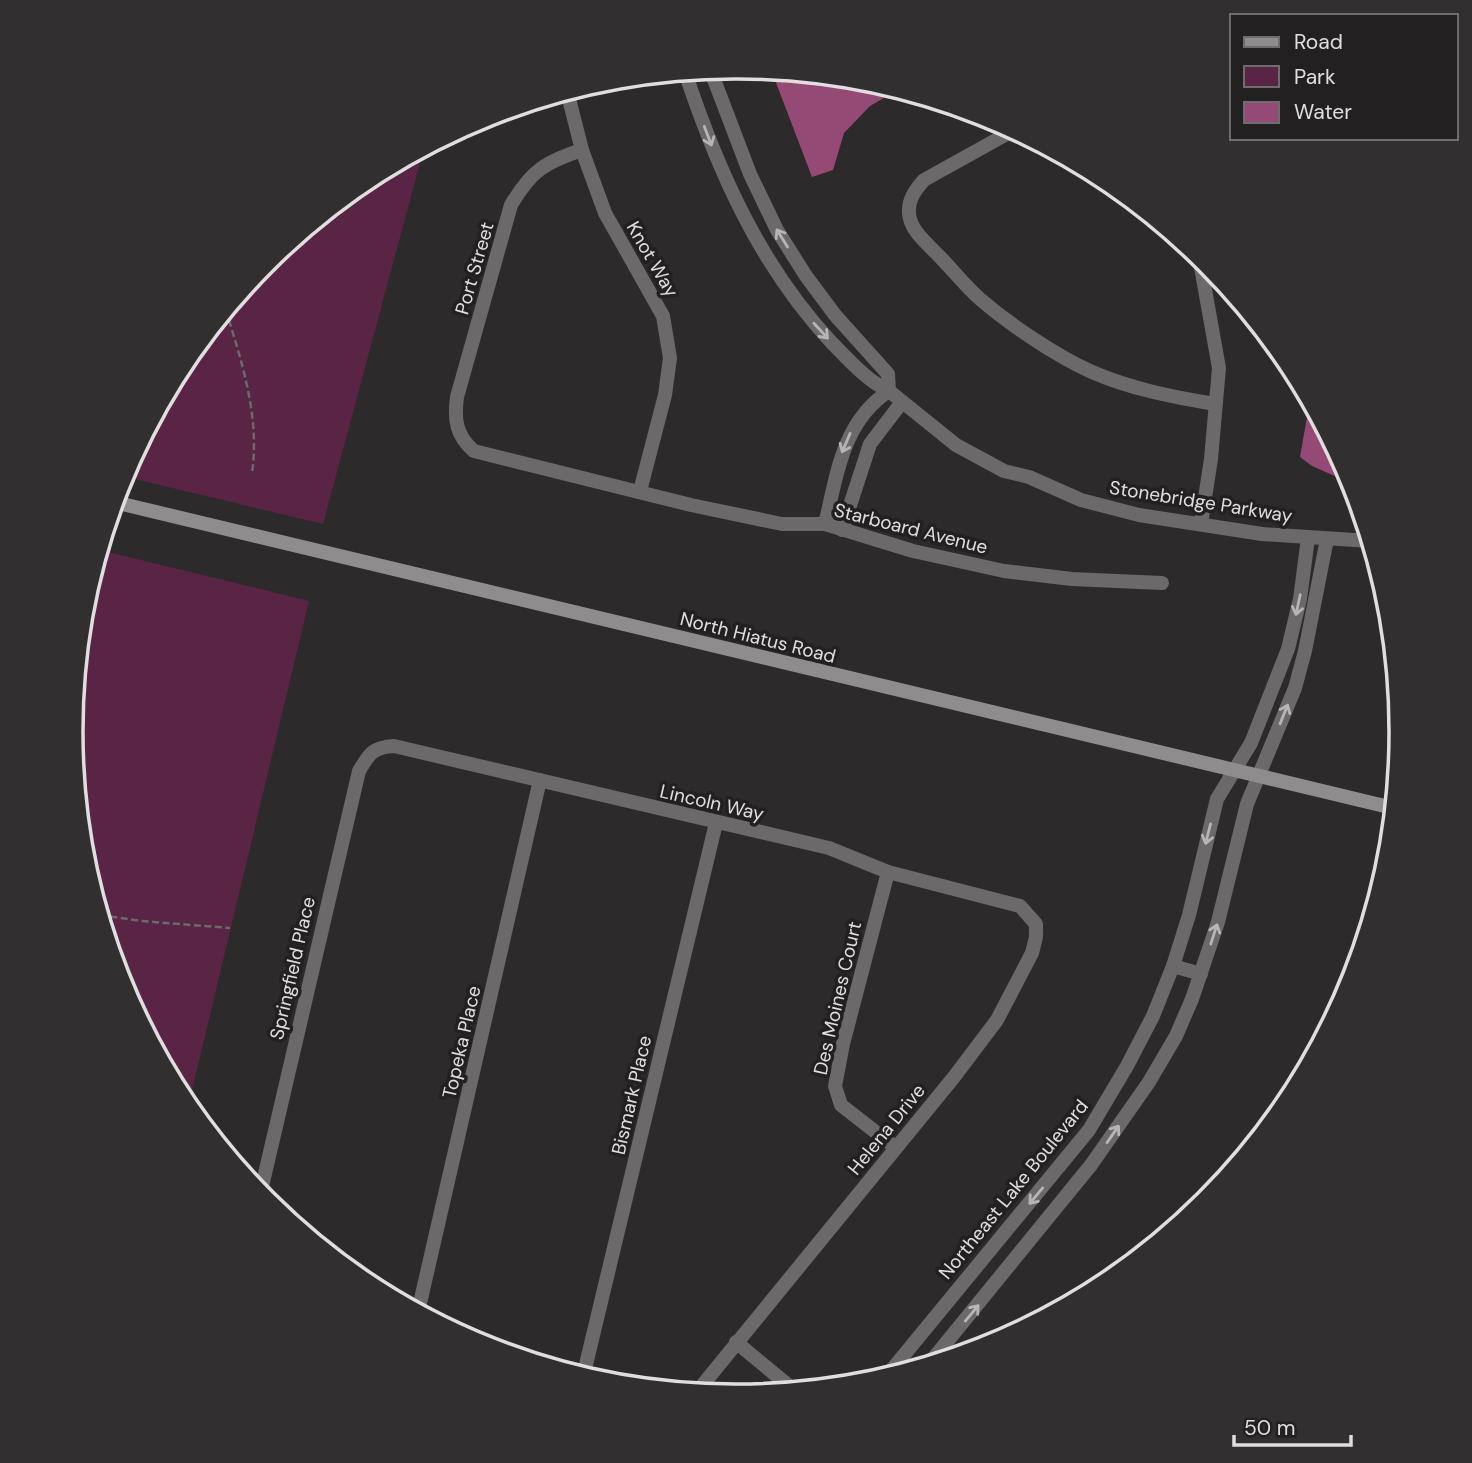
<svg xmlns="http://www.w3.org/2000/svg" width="1472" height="1463" font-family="'DM Sans',sans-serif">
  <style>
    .green { fill: #5a2444 }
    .water { fill: #954975 }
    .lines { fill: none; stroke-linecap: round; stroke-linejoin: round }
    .path { stroke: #6b696a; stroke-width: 2.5; stroke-dasharray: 7 3.5; stroke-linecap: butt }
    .street { stroke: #6b696a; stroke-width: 14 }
    .secondary { stroke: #8f8c8d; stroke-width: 14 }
    .oneway { stroke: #b7b5b6 }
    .labels { text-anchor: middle; stroke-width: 7; stroke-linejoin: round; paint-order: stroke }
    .street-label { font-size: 19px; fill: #e0dedf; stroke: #232022 }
    .rim { fill: none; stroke: #e0dedf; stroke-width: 3.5 }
  </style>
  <rect width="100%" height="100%" fill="#2d2a2b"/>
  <g class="green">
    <path d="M424,148L323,524L122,476L183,362L266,261L367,178Z"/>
    <path d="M100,550L309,601L188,1107L121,986L84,861L71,731L84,601Z"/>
  </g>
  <g class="water">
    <path d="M776,70L866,79L899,89L870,106L844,133L833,170L812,177L775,80Z"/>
    <path d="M1304,390L1351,477L1353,484L1312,466L1300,457L1307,417Z"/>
  </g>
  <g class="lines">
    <g class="path">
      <path d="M243,289L277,269L288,243"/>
      <path d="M226,310C242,363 260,417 252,473"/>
      <path d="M100,915L141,921L230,928"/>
    </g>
    <g class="street">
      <path d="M710,69L750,174L777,230L806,276L835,315L888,374L889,391"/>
      <path d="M685,72C718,171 760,266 832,343C849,360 867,381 889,391L956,445L1004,471L1029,477L1081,500L1139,515L1262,534L1370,541"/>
      <path d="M567,91L582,150L605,213L663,316L670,358L665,395L640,491"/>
      <path d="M1014,130L924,180C915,190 908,200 909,213C910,231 928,244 939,256C953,270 965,286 980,299C1009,324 1056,356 1092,372C1131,389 1173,397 1215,404"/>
      <path d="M582,150C545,162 531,171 511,205L457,397C454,419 456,436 474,451L691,505L782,524H825L913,551L1004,571L1072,579L1162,583"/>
      <path d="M1199,256L1219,368L1211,459L1201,524"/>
      <path d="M825,524C837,475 842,422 889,391"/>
      <path d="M842,530L870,444L902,402"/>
      <path d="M1398,705L1394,727L1400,743"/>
      <path d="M888,872L843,1044L835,1086L841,1105L896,1148"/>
      <path d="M1173,966L1201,974"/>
      <path d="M260,1195L359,771C369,754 373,747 394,746L829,848L888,872L1020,906L1036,924V937L1032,953L997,1020L954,1077L696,1393"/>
      <path d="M418,1312L540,780"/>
      <path d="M736,1342L795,1391"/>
      <path d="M928,1365L1091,1165L1149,1082L1176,1036L1192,999L1218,922L1247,804L1295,688L1305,651L1327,539"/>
      <path d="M583,1377L716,823"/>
      <path d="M885,1378L1089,1130L1127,1066L1153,1016L1173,966L1189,915L1217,799L1251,743L1288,649L1300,599L1308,538"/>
    </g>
    <path class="secondary" d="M114,502L1393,808"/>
  </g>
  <defs><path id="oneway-shaft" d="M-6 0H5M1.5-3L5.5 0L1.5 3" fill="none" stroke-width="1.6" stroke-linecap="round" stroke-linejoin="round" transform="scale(1.75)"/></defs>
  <g class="oneway">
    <use href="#oneway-shaft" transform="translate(708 136) rotate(69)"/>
    <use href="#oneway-shaft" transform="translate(782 238) rotate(-122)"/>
    <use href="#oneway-shaft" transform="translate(821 331) rotate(47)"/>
    <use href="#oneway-shaft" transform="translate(846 443) rotate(113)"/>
    <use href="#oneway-shaft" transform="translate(1298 605) rotate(102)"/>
    <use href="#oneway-shaft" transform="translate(1284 714) rotate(-68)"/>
    <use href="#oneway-shaft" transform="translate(1208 834) rotate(104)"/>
    <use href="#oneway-shaft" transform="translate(1214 934) rotate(-72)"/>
    <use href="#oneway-shaft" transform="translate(1113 1134) rotate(-55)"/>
    <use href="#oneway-shaft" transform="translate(1036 1196) rotate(130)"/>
    <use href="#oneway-shaft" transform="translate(972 1313) rotate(-50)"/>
  </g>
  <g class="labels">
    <g class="street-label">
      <text transform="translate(653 259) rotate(60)" y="7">Knot Way</text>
      <text transform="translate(474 268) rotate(-74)" y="7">Port Street</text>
      <text transform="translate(1201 501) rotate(9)" y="7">Stonebridge Parkway</text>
      <text transform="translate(911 528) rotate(14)" y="7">Starboard Avenue</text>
      <text transform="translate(758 637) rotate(14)" y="7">North Hiatus Road</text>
      <text transform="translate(712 802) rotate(13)" y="7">Lincoln Way</text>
      <text transform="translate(292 968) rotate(-77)" y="7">Springfield Place</text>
      <text transform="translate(837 998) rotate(-77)" y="7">Des Moines Court</text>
      <text transform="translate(461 1042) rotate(-77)" y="7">Topeka Place</text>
      <text transform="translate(631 1095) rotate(-77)" y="7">Bismark Place</text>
      <text transform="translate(886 1129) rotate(-51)" y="7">Helena Drive</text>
      <text transform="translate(1013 1189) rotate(-51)" y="7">Northeast Lake Boulevard</text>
    </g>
  </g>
  <path d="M0 0H1472V1463H0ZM735 79H737A652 652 0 0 1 1389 731V732A652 652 0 0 1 737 1384H735A652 652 0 0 1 83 732V731A652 652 0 0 1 735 79Z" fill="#322f31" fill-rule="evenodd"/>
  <path class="rim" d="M735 79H737A652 652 0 0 1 1389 731V732A652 652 0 0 1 737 1384H735A652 652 0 0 1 83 732V731A652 652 0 0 1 735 79Z"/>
  <rect x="1230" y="14" width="228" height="126" fill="#232022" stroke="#6f6c6e" stroke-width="2"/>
  <rect x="1244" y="37" width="35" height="10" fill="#8f8c8d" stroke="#6f6c6e" stroke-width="2"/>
  <text x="1294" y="49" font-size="21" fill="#e0dedf">Road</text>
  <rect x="1244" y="66" width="35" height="21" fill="#5a2444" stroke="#6f6c6e" stroke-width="2"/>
  <text x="1294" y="84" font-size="21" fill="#e0dedf">Park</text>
  <rect x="1244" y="102" width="35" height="21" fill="#954975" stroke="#6f6c6e" stroke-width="2"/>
  <text x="1294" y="119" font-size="21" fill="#e0dedf">Water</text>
  <path d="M1234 1435v10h117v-10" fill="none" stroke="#e0dedf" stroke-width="3.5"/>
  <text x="1244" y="1435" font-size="21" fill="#e0dedf" stroke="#232022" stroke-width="5" paint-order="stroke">50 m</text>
</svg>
